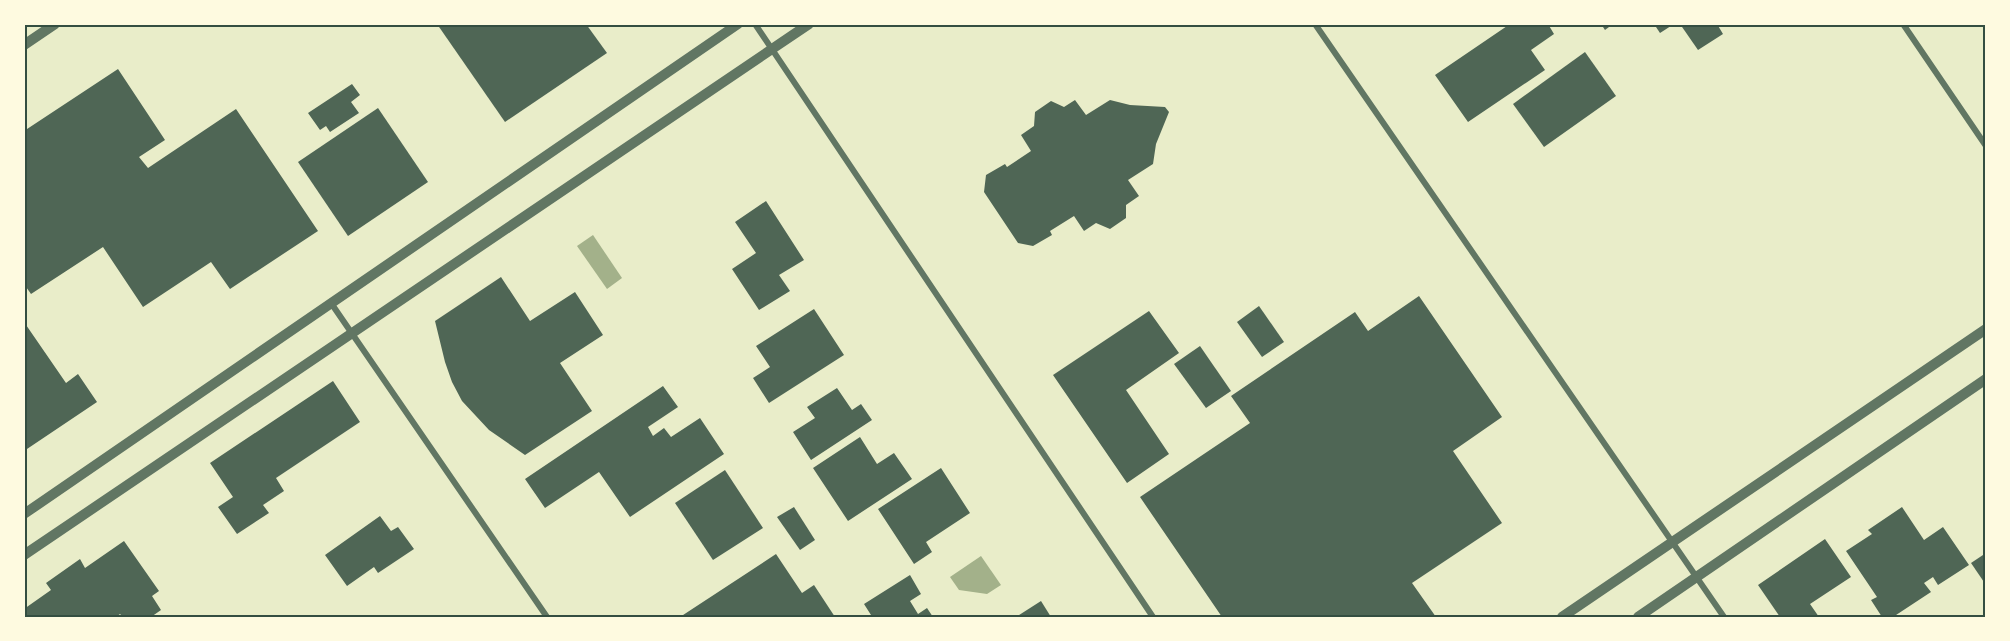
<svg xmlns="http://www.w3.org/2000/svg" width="2010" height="641" font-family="Cabin,sans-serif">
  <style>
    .water { fill: #a3b18a }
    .building { fill: #4f6655 }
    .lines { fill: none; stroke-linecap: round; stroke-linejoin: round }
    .minor { stroke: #617663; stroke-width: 6 }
    .tertiary { stroke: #617663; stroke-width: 10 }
    .neatline { fill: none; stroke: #344e41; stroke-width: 2 }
  </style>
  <rect width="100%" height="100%" fill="#e9edc9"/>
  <g class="water">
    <path d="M593,235L622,278L607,289L577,246Z"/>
    <path d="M981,556L1001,585L987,594L959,590L950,577Z"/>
  </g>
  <g class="building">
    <path d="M437,24H586L607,53L505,122Z"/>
    <path d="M1510,24H1548L1554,34L1531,50L1545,70L1468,122L1435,75Z"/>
    <path d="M1601,24H1613L1605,30Z"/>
    <path d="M1654,24H1674L1660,33Z"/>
    <path d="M1680,24H1717L1723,34L1698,50Z"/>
    <path d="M1585,52L1616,96L1544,147L1513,104Z"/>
    <path d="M118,69L165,140L139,157L148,168L236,109L318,231L230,289L211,262L143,307L103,247L31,294L24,284V131Z"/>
    <path d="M352,84L360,95L351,102L359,113L330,132L326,126L320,130L308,113Z"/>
    <path d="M1075,100L1086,115L1110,100L1130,105L1165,107L1169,112L1156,144L1153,164L1128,180L1139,196L1126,205V218L1110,229L1096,223L1084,231L1074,216L1050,231L1052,235L1033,246L1018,243L984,192L986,175L1005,164L1007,167L1031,151L1021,135L1034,126L1035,112L1051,101L1064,107Z"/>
    <path d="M378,108L428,182L348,236L298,162Z"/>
    <path d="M766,201L804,260L779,275L790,291L759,310L732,269L756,253L735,222Z"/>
    <path d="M501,277L530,321L575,292L603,335L560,363L592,411L525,455L489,430L462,401L452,382L445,362L435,321Z"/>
    <path d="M1419,296L1502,417L1453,451L1502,523L1412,583L1436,617H1222L1140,497L1250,423L1231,396L1355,312L1368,331Z"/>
    <path d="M1259,306L1284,342L1262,357L1237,322Z"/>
    <path d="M814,309L844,355L769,403L753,378L770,367L756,346Z"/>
    <path d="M1149,311L1179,353L1126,390L1169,454L1127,483L1053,375Z"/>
    <path d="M24,322L66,383L78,374L97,402L24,451Z"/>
    <path d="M1200,346L1231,391L1206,408L1174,364Z"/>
    <path d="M333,381L360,422L276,478L284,491L263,505L269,513L237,534L218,507L233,497L210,463Z"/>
    <path d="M663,386L678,407L648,427L653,436L664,428L671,437L700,418L724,454L630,517L599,472L545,508L525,479Z"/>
    <path d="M837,388L852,410L861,404L872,420L811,460L793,432L815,418L807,407Z"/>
    <path d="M860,437L877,464L894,453L912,479L848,521L813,468Z"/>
    <path d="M941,468L970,513L926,542L932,552L914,564L878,509Z"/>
    <path d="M725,470L763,528L713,560L675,503Z"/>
    <path d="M794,507L815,540L800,550L777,517Z"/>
    <path d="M1902,507L1924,540L1943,527L1969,565L1938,585L1933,577L1924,583L1931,592L1893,617H1882L1871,600L1877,597L1846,551L1872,534L1868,530Z"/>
    <path d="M380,516L391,531L398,527L414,549L378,573L374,567L347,586L325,555Z"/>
    <path d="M1825,539L1851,577L1810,604L1819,617H1780L1758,585Z"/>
    <path d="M124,541L159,591L152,596L161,610L151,617H123L120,614L116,617H102L100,615L97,617H24V609L51,590L46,583L80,559L85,568Z"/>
    <path d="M1986,553V585L1971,563Z"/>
    <path d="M776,554L802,593L814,585L835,617H680Z"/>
    <path d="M910,575L921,594L910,601L918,614L927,608L933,617H867L871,615L864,604Z"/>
    <path d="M1041,601L1051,617H1016Z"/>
  </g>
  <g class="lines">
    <g class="minor">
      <path d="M755,24L1153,617"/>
      <path d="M1315,24L1724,617"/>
      <path d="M1903,24L1986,146"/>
      <path d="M331,303L547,617"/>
    </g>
    <g class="tertiary">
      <path d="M24,45L55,24"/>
      <path d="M24,514L738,24"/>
      <path d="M24,555L809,24"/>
      <path d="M1562,617L1986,329"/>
      <path d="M1638,617L1986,379"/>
    </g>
  </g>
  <rect width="2010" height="641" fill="none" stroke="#fefae0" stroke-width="51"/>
  <rect x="26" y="26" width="1958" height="590" class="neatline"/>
</svg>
